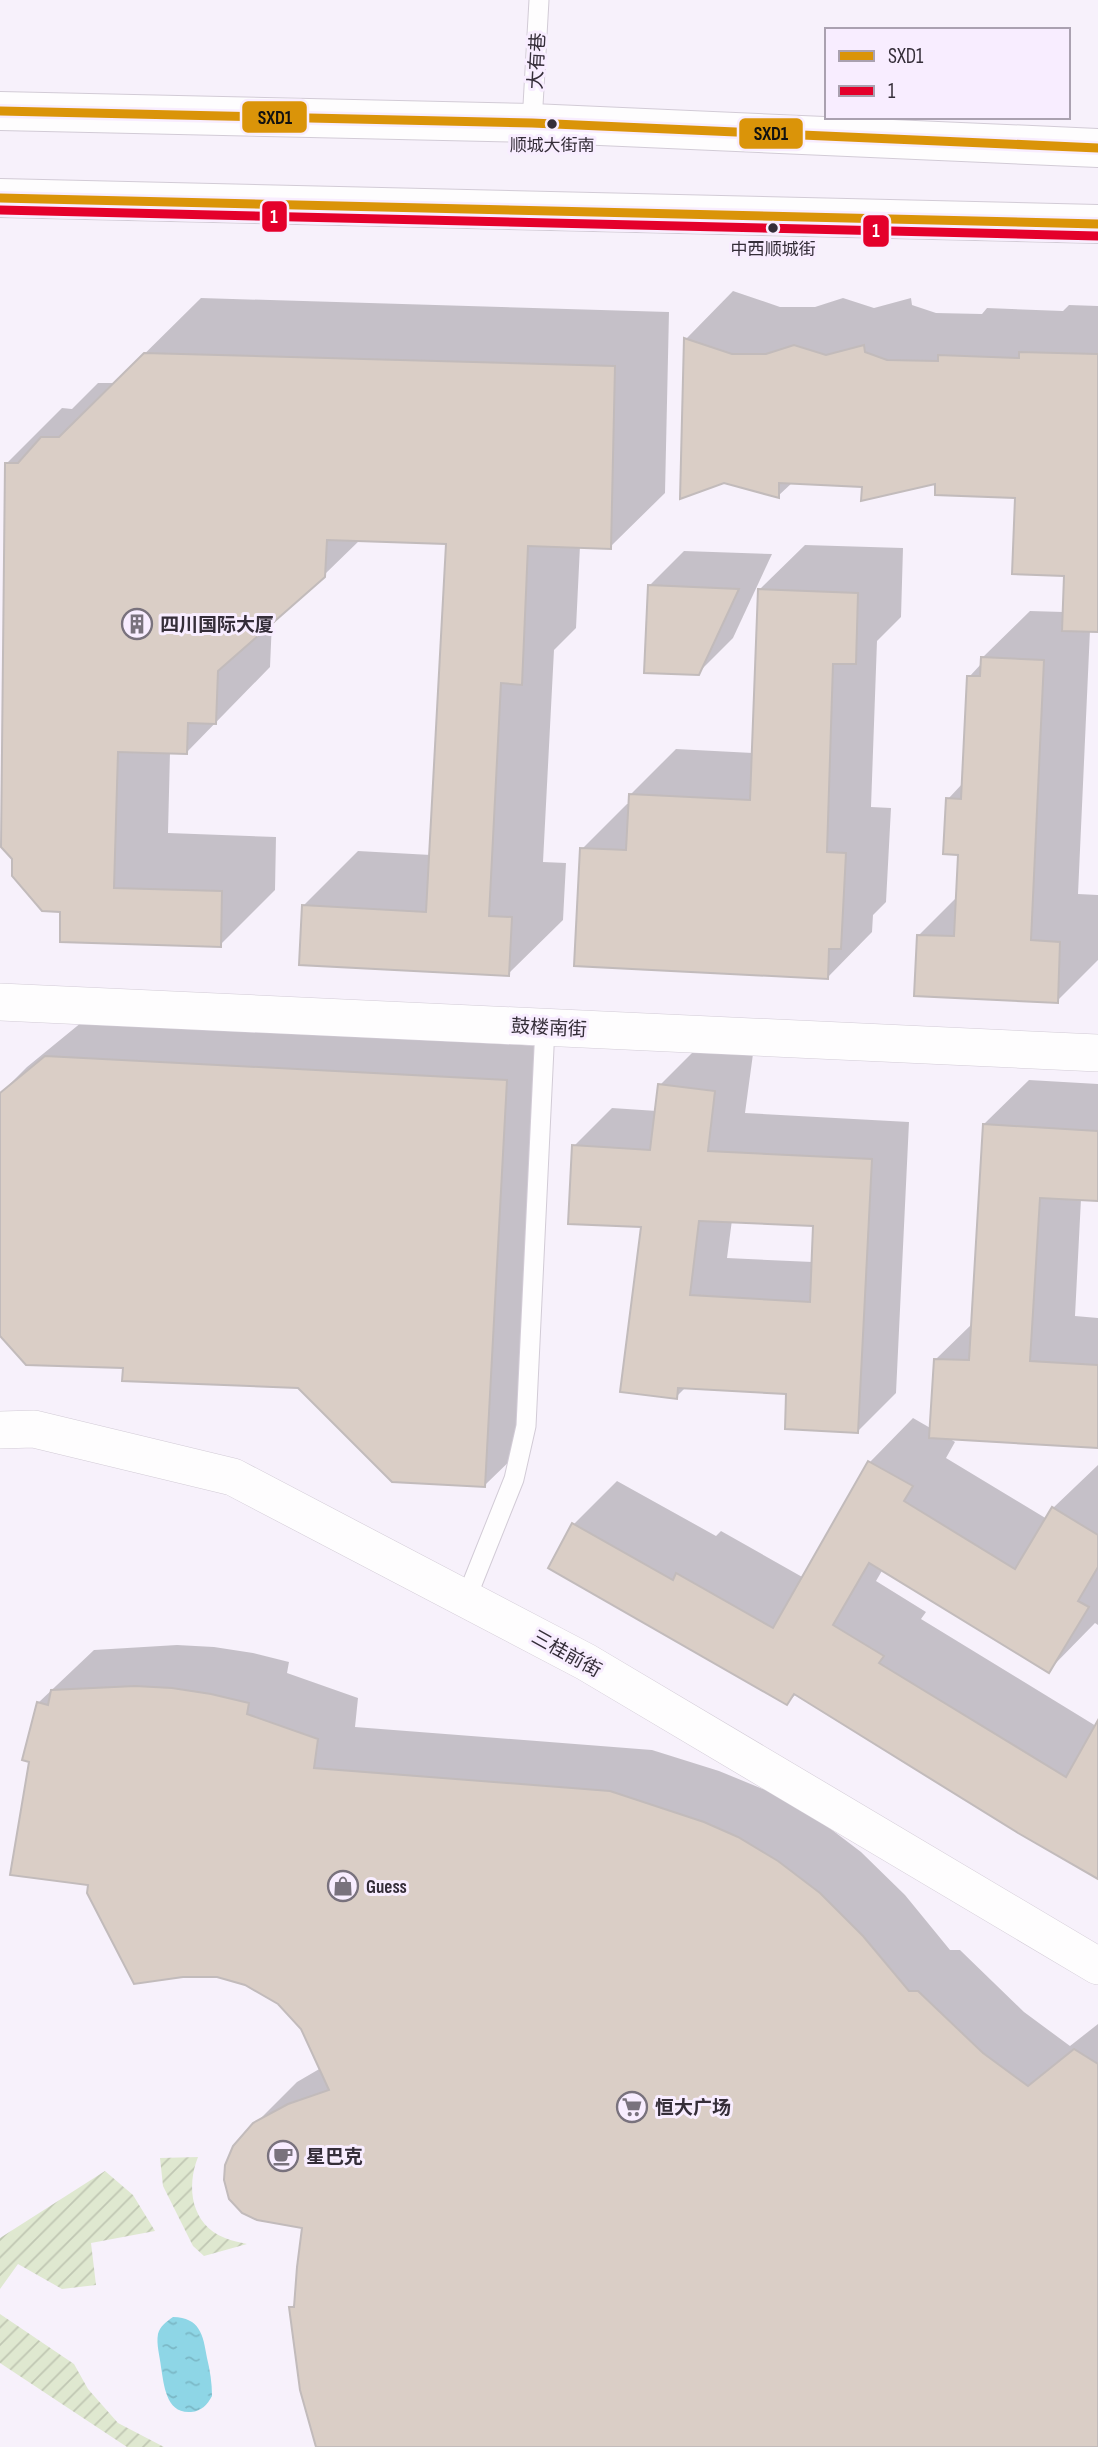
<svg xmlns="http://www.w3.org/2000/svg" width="1098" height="2447" font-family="'Sofia Sans Condensed','Noto Sans SC',sans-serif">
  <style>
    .garden { fill: url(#garden-furrows) }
    .water { fill: url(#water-ripples) }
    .shadow { fill: #0003; fill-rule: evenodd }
    .building { fill: #dacec6; stroke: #c2bbbb; stroke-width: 2; fill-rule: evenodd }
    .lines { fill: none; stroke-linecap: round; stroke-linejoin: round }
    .service-casing { stroke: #d2cbd6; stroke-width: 21 }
    .minor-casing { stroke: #d2cbd6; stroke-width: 38 }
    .secondary-casing { stroke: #d2cbd6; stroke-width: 40 }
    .service { stroke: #fefdfe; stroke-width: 19 }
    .minor { stroke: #fefdfe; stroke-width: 37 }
    .secondary { stroke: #fefdfe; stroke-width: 38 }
    .bus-1-casing { stroke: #f8edff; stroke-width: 14 }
    .bus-2-casing { stroke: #f8edff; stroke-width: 14 }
    .bus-1 { stroke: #da9409; stroke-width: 9 }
    .bus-2 { stroke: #e4002b; stroke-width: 9 }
    .bus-dot { fill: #352e39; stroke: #f8edff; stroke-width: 2.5 }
    .labels { text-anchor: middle; stroke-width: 6; stroke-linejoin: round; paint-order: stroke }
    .bus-label { font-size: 17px; fill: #352e39; stroke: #f8edff }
    .street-label { font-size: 19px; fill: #352e39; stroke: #f8edff }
    .poi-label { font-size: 19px; font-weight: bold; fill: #352e39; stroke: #f8edff; text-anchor: start }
    .line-badge { stroke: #f8edff; stroke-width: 2.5 }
    .badge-label { font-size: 19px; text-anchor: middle; font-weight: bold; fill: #fff }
    .pale-badge-label { font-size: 19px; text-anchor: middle; font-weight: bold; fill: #111 }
  </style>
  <defs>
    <pattern id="garden-furrows" width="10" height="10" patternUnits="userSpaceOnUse" patternTransform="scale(1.75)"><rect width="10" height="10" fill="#dfe8d0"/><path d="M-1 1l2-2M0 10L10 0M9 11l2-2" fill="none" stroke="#c0c7b3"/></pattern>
    <pattern id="water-ripples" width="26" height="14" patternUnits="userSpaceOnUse" patternTransform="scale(1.75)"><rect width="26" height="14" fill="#8ed6e6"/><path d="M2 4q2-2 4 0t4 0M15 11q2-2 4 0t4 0" fill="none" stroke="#7bb8c6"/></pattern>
  </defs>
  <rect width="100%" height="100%" fill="#f7f1fb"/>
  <g class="garden">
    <path d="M198,2157C186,2187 191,2225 225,2238C232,2241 240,2242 247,2244L204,2256L193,2246L163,2186L160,2158Z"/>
    <path d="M105,2171L133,2195L155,2231L91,2243L96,2285L62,2289L18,2264L0,2289V2238Z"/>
    <path d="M0,2314L74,2364L88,2389L118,2423L164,2447H127L0,2363Z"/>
  </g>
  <path class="water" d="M173,2317C200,2318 203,2334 207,2358C210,2370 212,2383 212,2396C207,2405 202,2411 191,2412C166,2414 164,2385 161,2367C160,2357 156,2344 158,2334C160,2326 166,2322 173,2317Z"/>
  <g class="shadow">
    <path d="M733,291L780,307H815L843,298L874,308L911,298L912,305L936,313L982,314L987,308L1063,311L1069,305L1098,306V630H1090L1078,894L1098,895V960L1057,1001L919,935L957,897L960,853L948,799L963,783L969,677L982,663V658L1030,611L1064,612L1066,574L1017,496L936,482L864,485L793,482L778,496L686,339Z"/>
    <path d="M201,298L669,312L665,493L610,547L580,546L576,628L554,650L543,862L566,863L563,920L508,974L303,906L358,851L431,855L448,542L361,539L324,575L272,621L270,667L186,753L170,752L168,833L276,837L275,890L220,945L62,910L7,463L62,408L72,409L98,383H115Z"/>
    <path d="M805,545L903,548L901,617L877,641L871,807L891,808L886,902L873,915L872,932L827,978L582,849L627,804H630L631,794L676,749L753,753L759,590Z"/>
    <path d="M684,551L772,554L733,638L698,673L649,586Z"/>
    <path d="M82,1022L541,1046L520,1451L485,1485L299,1386L124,1366L0,1334V1094L27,1067Z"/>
    <path d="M698,1047L753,1054L745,1113L909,1122L896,1393L858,1431L788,1392L686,1387L676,1397L643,1226L574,1146L612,1108L657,1111L660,1085ZM732,1220L815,1225L813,1262L727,1258Z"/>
    <path d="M1029,1080L1098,1084V1200L1081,1199L1075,1316L1098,1318V1447L947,1437L955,1442L946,1458L1047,1519L1053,1508L1098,1465V1625L1095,1623L1049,1670L883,1569L876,1581L926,1612L921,1619L1096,1726L1098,1723V1877L796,1694L787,1703L574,1524L617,1481L716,1536L721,1531L804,1578L870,1462L913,1418L932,1429L936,1359L973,1323L984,1124Z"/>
    <path d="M177,1645L214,1647L253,1653L289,1662L287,1673L358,1698L355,1727L652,1750L719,1771L780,1796L819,1820L861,1852L905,1895L950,1950H960L1024,2012L1070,2046L1098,2024V2447H318L291,2308L296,2302L304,2227L255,2124L297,2082L321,2068L303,2028L279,2003L90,1884L38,1703L94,1650Z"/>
  </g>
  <g class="building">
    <path d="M684,338L732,354H766L794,345L826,355L864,345L865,352L887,360L938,361V355L1019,358V352L1098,354V632L1062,631L1064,576L1012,574L1015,498L935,495V484L861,501L862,487L779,483V498L724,483L680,499Z"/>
    <path d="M144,353L615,366L611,549L528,546L522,685L501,683L489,916L512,917L509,976L299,965L302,905L426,912L446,544L327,540L325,577L218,671L216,724L188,723L187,754L118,752L114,888L222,891L221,947L60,942V912L42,911L12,876V859L1,847L5,463H18L41,437H59Z"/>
    <path d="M648,585L739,589L699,675L644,673Z"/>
    <path d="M758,589L858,593L856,664H833L827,852L846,853L841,949H829L828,979L574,966L580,848L626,850L629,794L750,800Z"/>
    <path d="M981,657L1044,660L1031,940L1060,942L1058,1003L914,996L917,935L954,936L958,855L943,854L946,798L961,799L967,676H980Z"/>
    <path d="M45,1056L507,1080L485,1487L392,1482L298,1388L122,1381L123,1368L26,1365L0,1336V1093Z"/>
    <path d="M658,1084L715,1091L708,1151L872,1159L858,1433L785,1429L786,1394L678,1388L677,1399L620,1392L641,1227L568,1224L572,1145L650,1150ZM699,1221L813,1226L810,1302L690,1295Z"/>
    <path d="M983,1124L1098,1131V1201L1040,1198L1030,1361L1098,1365V1448L929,1438L934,1359L969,1360Z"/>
    <path d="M868,1461L913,1486L904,1501L1015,1569L1052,1507L1098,1535V1567L1078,1601L1089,1607L1049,1673L869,1563L833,1625L884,1656L879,1663L1066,1777L1098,1720V1879L1018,1833L794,1694L787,1705L548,1568L572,1523L673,1580L676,1573L773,1628Z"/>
    <path d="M135,1686L172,1688L211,1694L249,1703L247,1714L318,1739L314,1768L610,1791L704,1822L738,1837L778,1861L820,1893L863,1936L909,1991H918L983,2053L1028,2086L1074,2049L1098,2064V2447H316L300,2390L289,2307H294L297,2267L302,2228L257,2220L242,2213L229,2199L224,2180L225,2165L233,2146L253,2123L288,2104L329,2090L301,2029L278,2004L245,1985L217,1977H183L134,1984L87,1893L88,1885L10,1875L29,1762L22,1760L37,1702L48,1705L51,1690Z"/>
  </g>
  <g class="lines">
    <g class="service-casing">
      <g id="service">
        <path d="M532,123L539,0"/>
        <path d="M466,1599L514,1479L526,1426L545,1027"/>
      </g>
    </g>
    <g class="minor-casing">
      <g id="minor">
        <path d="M0,1002L1098,1053"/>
        <path d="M0,1430L34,1429L233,1477L586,1662L1098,1966"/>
      </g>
    </g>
    <g class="secondary-casing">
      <g id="secondary">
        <path d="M0,111L532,123L1098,148"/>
        <path d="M0,198L1098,224"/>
      </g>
    </g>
    <use href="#service" class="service"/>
    <use href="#minor" class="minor"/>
    <use href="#secondary" class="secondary"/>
    <g class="bus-1-casing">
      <g id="bus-1">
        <path d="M0,111L532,123L1098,148"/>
        <path d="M0,198L1098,224"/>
      </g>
    </g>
    <g class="bus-2-casing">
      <path id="bus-2" d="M0,210L1098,236"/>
    </g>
    <use href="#bus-1" class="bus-1"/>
    <use href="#bus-2" class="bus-2"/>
  </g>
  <defs>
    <g id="building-ring" transform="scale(1.575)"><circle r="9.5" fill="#f8edff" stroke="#79727d" stroke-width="1.5"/><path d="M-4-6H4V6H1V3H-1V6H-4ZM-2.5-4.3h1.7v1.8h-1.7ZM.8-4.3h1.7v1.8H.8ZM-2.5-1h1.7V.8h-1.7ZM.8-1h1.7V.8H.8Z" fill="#79727d"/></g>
    <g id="shop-ring" transform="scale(1.575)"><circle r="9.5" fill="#f8edff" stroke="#79727d" stroke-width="1.5"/><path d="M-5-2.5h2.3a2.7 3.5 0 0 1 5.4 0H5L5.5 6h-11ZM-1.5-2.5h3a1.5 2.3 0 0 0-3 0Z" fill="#79727d"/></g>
    <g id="supermarket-ring" transform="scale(1.575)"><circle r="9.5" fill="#f8edff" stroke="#79727d" stroke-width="1.5"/><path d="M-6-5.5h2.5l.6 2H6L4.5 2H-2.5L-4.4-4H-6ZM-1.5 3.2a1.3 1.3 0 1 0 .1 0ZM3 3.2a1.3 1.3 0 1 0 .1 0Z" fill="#79727d"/></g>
    <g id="cafe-ring" transform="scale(1.575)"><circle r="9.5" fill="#f8edff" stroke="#79727d" stroke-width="1.5"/><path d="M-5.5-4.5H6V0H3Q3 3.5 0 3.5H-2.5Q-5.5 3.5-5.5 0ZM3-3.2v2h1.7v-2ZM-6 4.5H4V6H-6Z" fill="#79727d"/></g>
  </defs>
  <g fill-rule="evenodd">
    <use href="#building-ring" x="137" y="624"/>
    <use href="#shop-ring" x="343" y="1886"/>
    <use href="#supermarket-ring" x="632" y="2107"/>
    <use href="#cafe-ring" x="283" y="2156"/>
  </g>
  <g class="bus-dot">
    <circle cx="552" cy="124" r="6"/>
    <circle cx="773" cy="228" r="6"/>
  </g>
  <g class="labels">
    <g class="bus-label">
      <text x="552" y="151">顺城大街南</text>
      <text x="773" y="255">中西顺城街</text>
    </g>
    <g class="street-label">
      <text transform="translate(536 61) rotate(-87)" y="7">大有巷</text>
      <text transform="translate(549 1027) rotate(3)" y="7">鼓楼南街</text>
      <text transform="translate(567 1653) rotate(29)" y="7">三桂前街</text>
    </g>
    <g class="poi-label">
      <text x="160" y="631">四川国际大厦</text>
      <text x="366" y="1893">Guess</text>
      <text x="655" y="2114">恒大广场</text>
      <text x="306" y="2163">星巴克</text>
    </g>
  </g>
  <g class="line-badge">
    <rect x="241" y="100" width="67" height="34" rx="7" fill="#da9409"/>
    <rect x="738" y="117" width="66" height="33" rx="7" fill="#da9409"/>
    <rect x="261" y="200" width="27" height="33" rx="7" fill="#e4002b"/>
    <rect x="862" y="214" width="28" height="34" rx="7" fill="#e4002b"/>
  </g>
  <g class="badge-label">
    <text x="274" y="223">1</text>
    <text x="876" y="237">1</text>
  </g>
  <g class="pale-badge-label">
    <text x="275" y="124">SXD1</text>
    <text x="771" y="140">SXD1</text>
  </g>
  <rect x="825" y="28" width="245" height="91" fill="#f8edff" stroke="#aaa1b0" stroke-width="2"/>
  <rect x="839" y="51" width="35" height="10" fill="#da9409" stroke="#aaa1b0" stroke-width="2"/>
  <text x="888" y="63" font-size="21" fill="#352e39">SXD1</text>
  <rect x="839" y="86" width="35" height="10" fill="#e4002b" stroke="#aaa1b0" stroke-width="2"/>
  <text x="888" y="98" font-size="21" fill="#352e39">1</text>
</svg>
